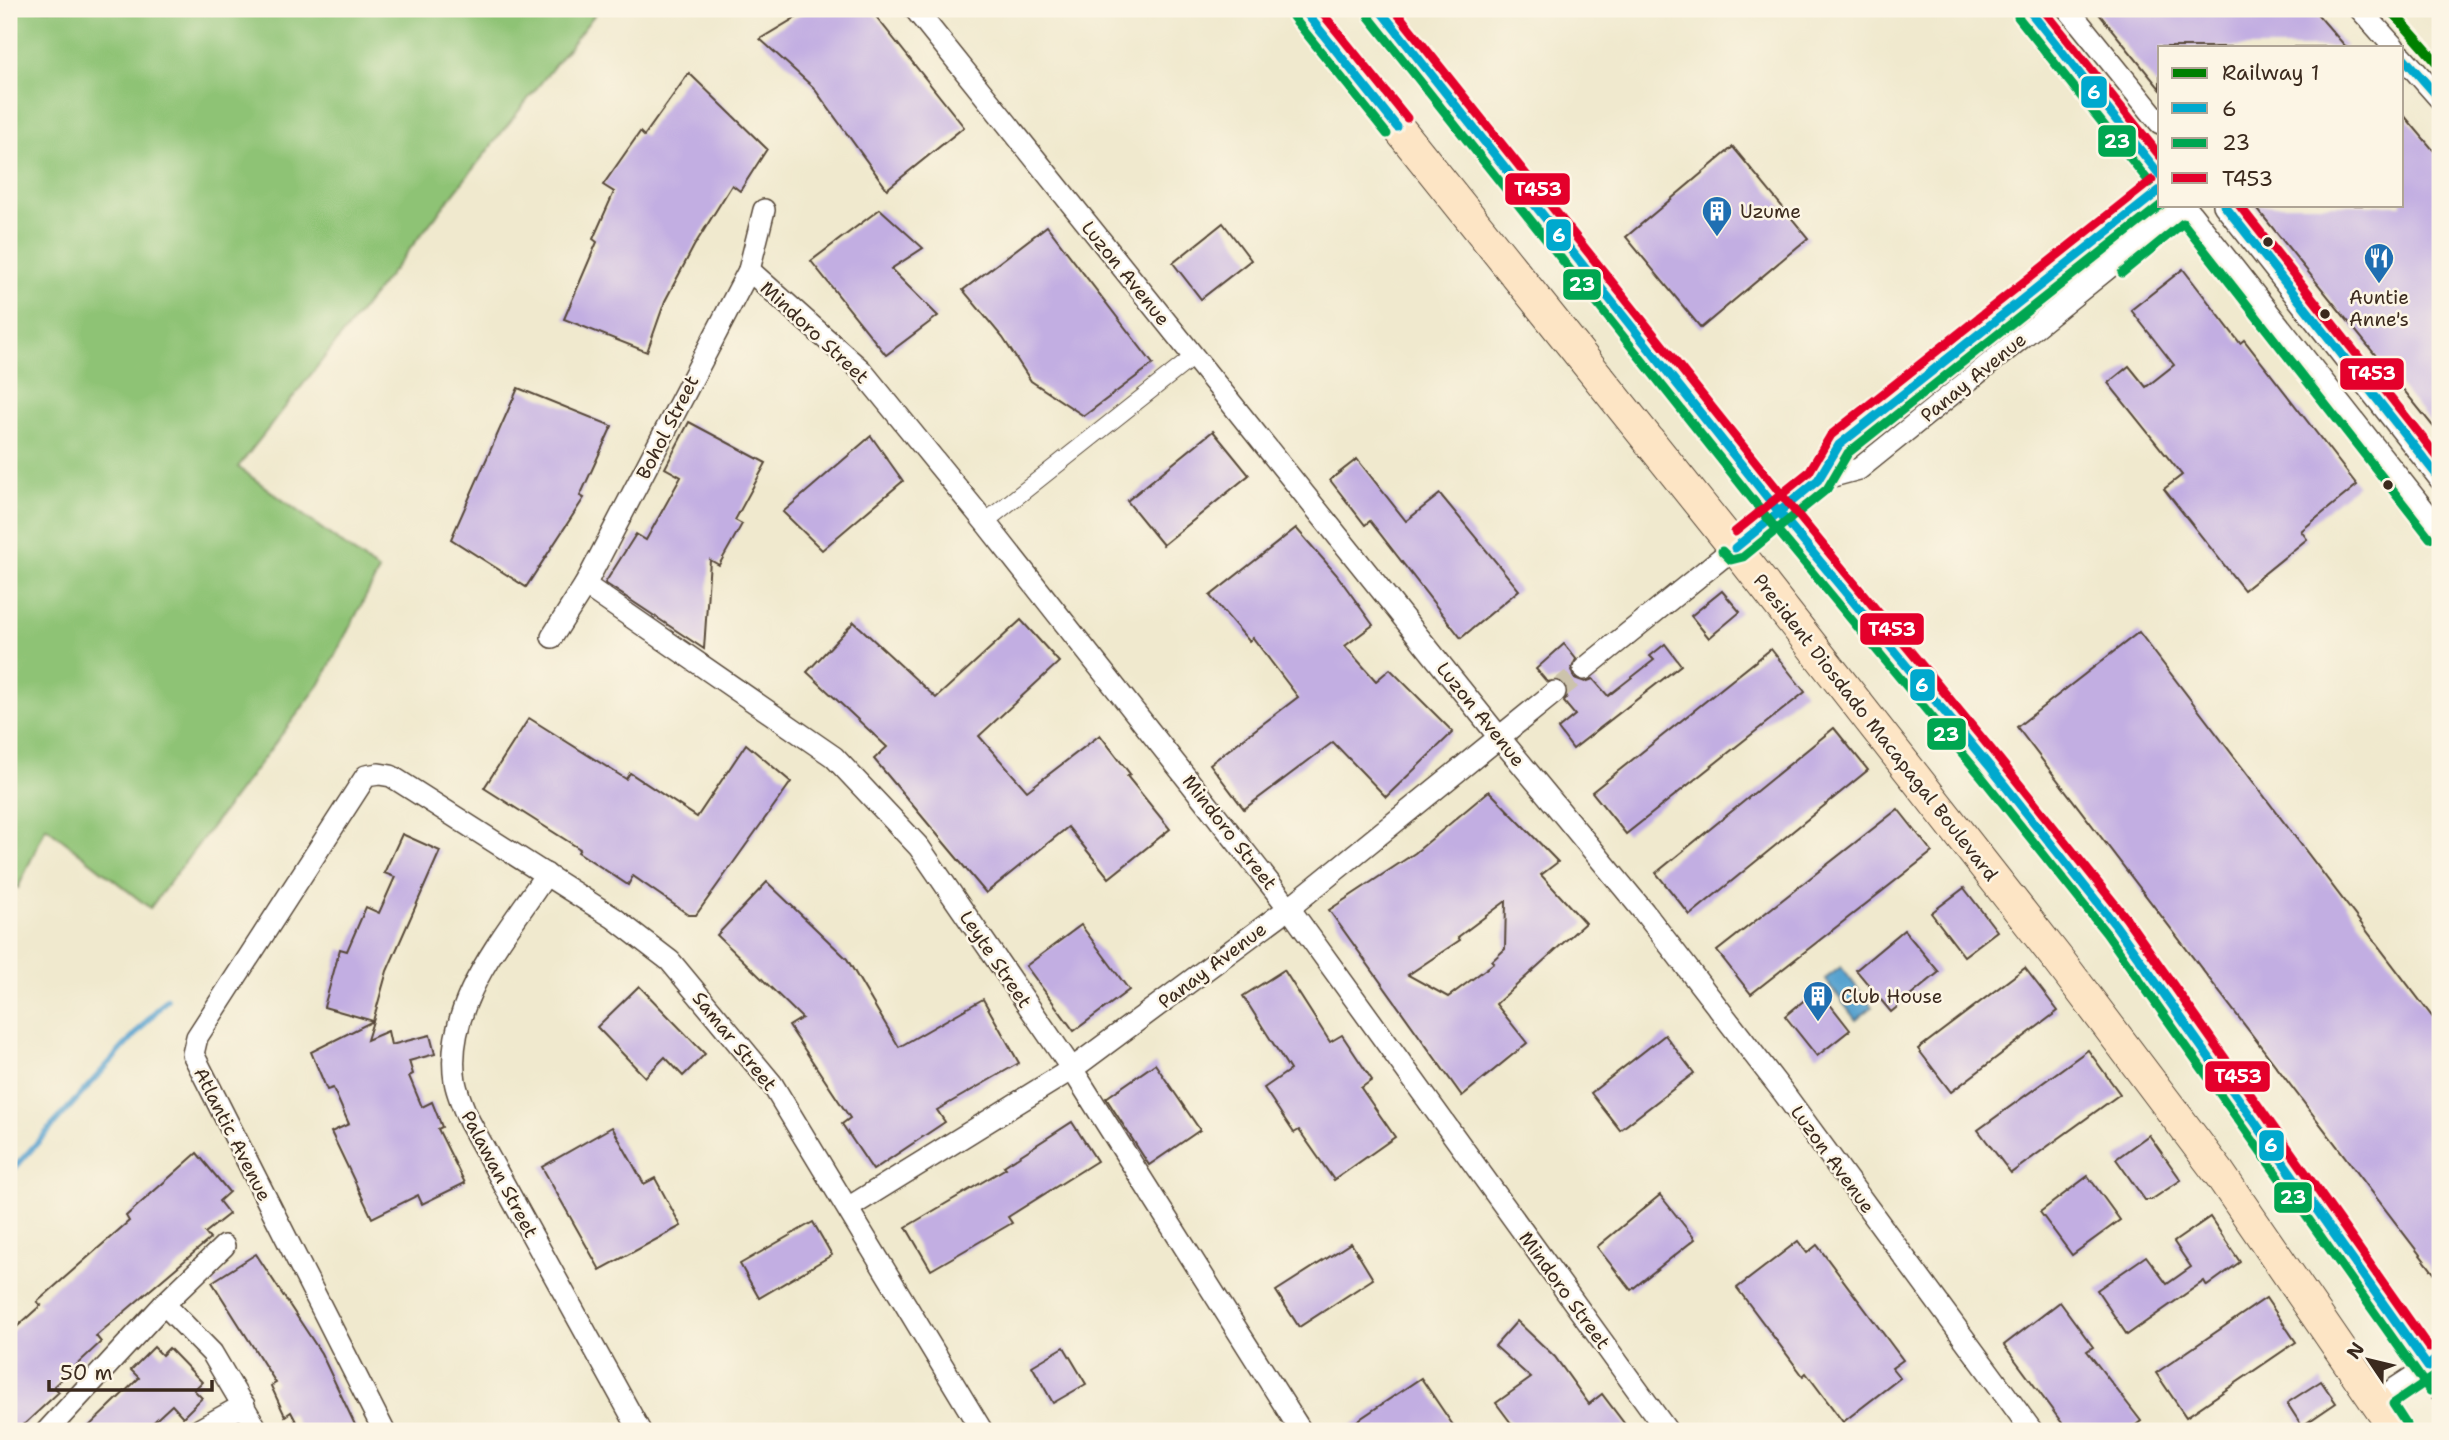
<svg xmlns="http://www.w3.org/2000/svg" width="2449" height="1440" font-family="'Shantell Sans',sans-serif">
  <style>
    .green { fill: #8ec375; stroke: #64764a; stroke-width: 2 }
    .water { fill: #57a2cf; stroke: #496676; stroke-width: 2 }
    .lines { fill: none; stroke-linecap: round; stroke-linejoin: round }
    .stream { stroke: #57a2cf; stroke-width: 6 }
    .building { fill: #c2aee2; fill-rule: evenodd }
    .minor-tunnel { stroke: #ccc3ab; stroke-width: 21; stroke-dasharray: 21 10; stroke-linecap: butt }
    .pedestrian-casing { stroke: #564738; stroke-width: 18 }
    .minor-casing { stroke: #564738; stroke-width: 24 }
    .secondary-casing { stroke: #564738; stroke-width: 34 }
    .pedestrian { stroke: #fff; stroke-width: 16 }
    .minor { stroke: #fff; stroke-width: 21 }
    .secondary { stroke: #fde5c5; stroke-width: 32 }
    .bus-1-casing { stroke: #fcf5e5; stroke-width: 14 }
    .bus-2-casing { stroke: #fcf5e5; stroke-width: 14 }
    .bus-3-casing { stroke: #fcf5e5; stroke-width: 14 }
    .bus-1 { stroke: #00a9ce; stroke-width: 9 }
    .bus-2 { stroke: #00a651; stroke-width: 9 }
    .bus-3 { stroke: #e4002b; stroke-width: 9 }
    .rail-1-casing { stroke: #fcf5e5; stroke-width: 16 }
    .rail-1 { stroke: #008000; stroke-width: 10 }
    .bus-dot { fill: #3b2a1e; stroke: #fcf5e5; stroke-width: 2.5 }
    .labels { text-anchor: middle; stroke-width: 5; stroke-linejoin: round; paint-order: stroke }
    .poi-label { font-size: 19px; fill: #3b2a1e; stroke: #fcf5e5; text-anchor: start }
    .street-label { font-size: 19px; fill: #3b2a1e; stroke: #fcf5e5 }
    .line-badge { stroke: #fcf5e5; stroke-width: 2.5 }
    .badge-label { font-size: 19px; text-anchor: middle; font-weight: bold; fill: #fff }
  </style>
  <rect width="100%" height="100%" fill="#fcf5e5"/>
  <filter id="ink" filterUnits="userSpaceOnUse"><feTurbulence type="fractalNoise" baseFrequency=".0143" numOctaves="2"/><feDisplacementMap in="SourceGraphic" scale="14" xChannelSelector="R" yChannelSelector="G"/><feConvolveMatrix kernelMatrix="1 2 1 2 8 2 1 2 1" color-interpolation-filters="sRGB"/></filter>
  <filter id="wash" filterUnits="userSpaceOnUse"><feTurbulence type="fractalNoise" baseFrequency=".00686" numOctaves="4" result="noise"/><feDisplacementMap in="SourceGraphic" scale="28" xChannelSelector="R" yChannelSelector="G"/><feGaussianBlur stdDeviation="1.57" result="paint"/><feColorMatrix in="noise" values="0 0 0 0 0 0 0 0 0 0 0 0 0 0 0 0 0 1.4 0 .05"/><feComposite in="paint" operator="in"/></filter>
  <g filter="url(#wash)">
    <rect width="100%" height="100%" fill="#f0e9ce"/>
    <path class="green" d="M9,9H599L238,467L379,571L320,684L150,908L46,827L18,888L9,882Z"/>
    <path class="water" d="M1841,967L1872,1007L1856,1020L1825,979Z"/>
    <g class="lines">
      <path class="stream" d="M9,1174L167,999"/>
    </g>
    <g id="blocks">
      <g class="building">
        <path d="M810,9H870L964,127L887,189L813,87L760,39Z"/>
        <path d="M2095,9H2313L2346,47H2160V89Z"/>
        <path d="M689,73L767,149L740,191L732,185L694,246L665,301L647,352L564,319L597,242L593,239L614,192L603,185L640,132L644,136Z"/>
        <path d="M2402,113L2440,158V435L2254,205H2402Z"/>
        <path d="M1733,147L1808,238L1701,328L1626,237Z"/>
        <path d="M880,209L923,248L891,269L938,316L886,355L811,261Z"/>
        <path d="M1223,223L1251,260L1201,299L1173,263Z"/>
        <path d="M1047,226L1153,364L1084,416L1031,381L1003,338L963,290Z"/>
        <path d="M2183,269L2240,343L2244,340L2357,485L2301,531L2307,539L2244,590L2164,489L2182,475L2108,383L2129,366L2146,387L2174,365L2131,310Z"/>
        <path d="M518,388L612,426L580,496L584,498L526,587L451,539Z"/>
        <path d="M689,422L766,463L735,520L742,524L719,565L710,560L704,649L605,583L636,534L646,540L681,477L665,468Z"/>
        <path d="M1213,431L1249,475L1163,545L1127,501Z"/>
        <path d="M871,436L903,481L822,550L783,512Z"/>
        <path d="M1357,459L1406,521L1440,494L1519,590L1461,638L1370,521L1365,525L1330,480Z"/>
        <path d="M1296,528L1337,575L1373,625L1345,646L1376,681L1390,669L1453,732L1386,797L1333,742L1244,809L1210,764L1298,697L1253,638L1249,641L1210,596Z"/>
        <path d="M1722,591L1740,612L1709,638L1691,616Z"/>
        <path d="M1021,620L1059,662L979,736L1027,791L1100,735L1130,774L1127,776L1170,829L1109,878L1068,827L986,893L874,759L887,747L807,672L854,622L936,698Z"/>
        <path d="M2139,632L2440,1027V1281L2017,727Z"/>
        <path d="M1564,644L1576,659L1571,670L1574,678L1585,682L1593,679L1608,696L1654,660L1650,656L1665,644L1681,665L1573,749L1558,729L1575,715L1564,702L1567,696L1566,684L1559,680L1547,682L1536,669Z"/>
        <path d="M1771,649L1805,692L1626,834L1592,792Z"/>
        <path d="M529,718L626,779L630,773L697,817L746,744L791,782L696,915H689L633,876L628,885L578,852L580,849L484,788Z"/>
        <path d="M1834,728L1868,770L1690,915L1656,873Z"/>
        <path d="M1489,791L1558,862L1541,875L1585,923L1496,1004L1527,1043L1462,1096L1329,910L1415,853ZM1506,901L1505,949L1492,961L1494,963L1448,997L1408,975L1460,940L1458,937Z"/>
        <path d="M1898,809L1932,852L1751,994L1717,951Z"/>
        <path d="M402,834L440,851L387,971L373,1021L324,1007L340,949L347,951L366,907L379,913L395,877L384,873Z"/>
        <path d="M767,882L847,959L899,1047L983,999L1019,1063L937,1110L945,1122L873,1170L842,1124L850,1118L789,1026L802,1018L717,935Z"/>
        <path d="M1964,888L1997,931L1964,956L1931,913Z"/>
        <path d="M1081,925L1129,990L1074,1031L1026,966Z"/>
        <path d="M1904,930L1939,972L1891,1012L1856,970Z"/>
        <path d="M2025,968L2058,1011L1951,1092L1918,1049Z"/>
        <path d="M1284,970L1330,1042L1342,1035L1372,1080L1361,1088L1395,1137L1334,1180L1299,1130L1294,1133L1264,1088L1290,1070L1243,996Z"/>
        <path d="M639,986L705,1054L683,1076L665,1057L645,1077L597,1027Z"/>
        <path d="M1818,989L1850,1030L1817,1056L1785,1016Z"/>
        <path d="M373,1021L367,1040L388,1031L391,1045L430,1035L435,1054L409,1061L413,1074L409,1076L422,1107L432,1102L442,1127L438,1129L465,1183L422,1204L418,1195L372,1218L331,1132L349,1124L333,1088L327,1090L311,1052Z"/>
        <path d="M1665,1035L1694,1073L1620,1130L1591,1093Z"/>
        <path d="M2088,1050L2120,1094L2011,1173L1978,1130Z"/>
        <path d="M1155,1064L1200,1130L1149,1165L1106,1098Z"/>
        <path d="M1072,1122L1097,1161L1008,1217L1012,1223L931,1270L906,1227L1006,1168L1004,1166Z"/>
        <path d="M612,1127L644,1184L655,1178L681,1226L600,1270L542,1167Z"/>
        <path d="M2149,1135L2181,1180L2151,1200H2145L2116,1159Z"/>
        <path d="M197,1153L229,1192L219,1201L229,1214L205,1233L210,1239L96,1336L101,1342L54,1386L59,1392L17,1431H9V1334L41,1305L37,1302L129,1221L126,1216Z"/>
        <path d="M2088,1176L2120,1220L2072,1255L2040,1212Z"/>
        <path d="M1660,1195L1695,1239L1631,1290L1597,1247Z"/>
        <path d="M2210,1217L2240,1262L2207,1286L2204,1281L2127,1335L2097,1290L2146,1256L2167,1284L2191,1267L2174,1242Z"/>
        <path d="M813,1222L832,1255L759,1298L740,1264Z"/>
        <path d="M1798,1241L1807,1253L1817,1245L1903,1360L1892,1368L1900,1378L1843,1422L1806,1373L1803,1376L1737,1288Z"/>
        <path d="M1351,1243L1373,1279L1299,1327L1276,1291Z"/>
        <path d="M256,1254L321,1353L358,1431H301L291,1412L285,1416L271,1386L276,1383L212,1282Z"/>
        <path d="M2266,1298L2296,1342L2186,1417L2156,1373Z"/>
        <path d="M2060,1302L2093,1347L2087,1351L2141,1421L2128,1431H2068L2004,1345Z"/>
        <path d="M1517,1321L1555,1357L1589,1404L1602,1394L1630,1431H1517L1496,1403L1531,1378L1495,1346Z"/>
        <path d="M154,1347L162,1355L169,1348L202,1382L194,1390L202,1398L183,1417L172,1405L144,1431H84L139,1378L131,1370Z"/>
        <path d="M1064,1347L1086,1384L1053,1403L1032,1366Z"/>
        <path d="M1421,1378L1457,1431H1342Z"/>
        <path d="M2321,1381L2336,1403L2302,1426L2287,1403Z"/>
      </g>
    </g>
  </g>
  <g filter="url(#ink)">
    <use href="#blocks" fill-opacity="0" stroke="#564738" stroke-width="2"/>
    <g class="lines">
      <path class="minor-tunnel" d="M1555,692L1584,669"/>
      <g class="pedestrian-casing">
        <path id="pedestrian" d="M985,522L1193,357"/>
      </g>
      <g class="minor-casing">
        <g id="minor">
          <path d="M915,9L1499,737L1644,912L1783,1092L2032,1431"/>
          <path d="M2028,9L2160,175"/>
          <path d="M2068,9L2160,123"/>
          <path d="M2360,9L2394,47"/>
          <path d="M2402,56L2440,99"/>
          <path d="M2184,205L2440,530"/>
          <path d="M2224,205L2440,479"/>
          <path d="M749,270L861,370L985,522L1289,908L1667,1431"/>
          <path d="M1818,480L1859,469L2185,206"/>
          <path d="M585,585L834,757L919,847L1072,1069L1301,1431"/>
          <path d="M552,637L585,585L749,270L764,210"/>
          <path d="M1584,669L1818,480L1839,445L2160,190"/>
          <path d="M546,874C507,934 443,1004 455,1081C457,1094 464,1109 469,1121L640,1431"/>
          <path d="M848,1208L1072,1069L1289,908L1555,692"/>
          <path d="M164,1304L212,1353L258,1431"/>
          <path d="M2376,1401L2428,1367L2440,1354"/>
          <path d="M47,1431L164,1304L224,1246"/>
          <path d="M197,1431L244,1405"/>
          <path d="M384,1431L193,1054L197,1037L366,776L379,774L391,776L614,918L670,961L772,1084L982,1431"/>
        </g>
      </g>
      <g class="secondary-casing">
        <g id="secondary">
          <path d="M1303,9L1735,548L2060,962L2219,1173L2396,1431"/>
          <path d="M1379,9L1779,512L1991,768L2116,926L2440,1384"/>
        </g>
      </g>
      <use href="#pedestrian" class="pedestrian"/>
      <use href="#minor" class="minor"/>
      <use href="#secondary" class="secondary"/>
      <g class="bus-1-casing">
        <g id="bus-1">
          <path d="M1303,9L1397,127"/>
          <path d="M1379,9L1779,512L1991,768L2116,926L2428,1367L2440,1354"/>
          <path d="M2028,9L2160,175"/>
          <path d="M2402,56L2440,99"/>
          <path d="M2224,205L2440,479"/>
          <path d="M1735,548L1818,480L1839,445L2160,190"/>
        </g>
      </g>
      <g class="bus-2-casing">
        <g id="bus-2">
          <path d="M1293,17L1387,134"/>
          <path d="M1369,17L1769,520L1981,776L2106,933L2430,1391"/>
          <path d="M2018,17L2150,183"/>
          <path d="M2122,273L2183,223L2430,538"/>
          <path d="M1722,551L1731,560L1743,557L1827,489L1848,453L2161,205"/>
          <path d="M2406,1424L2393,1404L2440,1372"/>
        </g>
      </g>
      <g class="bus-3-casing">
        <g id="bus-3">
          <path d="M1319,9L1407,118"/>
          <path d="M1394,9L1789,504L2000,760L2126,918L2429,1348L2431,1346"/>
          <path d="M2043,9L2160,156"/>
          <path d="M2239,205L2440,460"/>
          <path d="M1735,532L1809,472L1831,435L2152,180"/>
        </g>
      </g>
      <use href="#bus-1" class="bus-1"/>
      <use href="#bus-2" class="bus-2"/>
      <use href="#bus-3" class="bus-3"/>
      <g class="rail-1-casing">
        <path id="rail-1" d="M2390,9L2440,66"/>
      </g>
      <use href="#rail-1" class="rail-1"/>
    </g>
  </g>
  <defs>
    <g id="building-pin" transform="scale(1.575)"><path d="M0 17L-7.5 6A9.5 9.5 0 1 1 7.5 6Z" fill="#1f6fb2" stroke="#fcf5e5"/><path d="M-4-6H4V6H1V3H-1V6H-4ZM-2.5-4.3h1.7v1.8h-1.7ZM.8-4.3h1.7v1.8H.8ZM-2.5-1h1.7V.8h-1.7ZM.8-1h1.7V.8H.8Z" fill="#fff"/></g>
    <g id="restaurant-pin" transform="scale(1.575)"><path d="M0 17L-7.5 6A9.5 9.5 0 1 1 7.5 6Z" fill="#1f6fb2" stroke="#fcf5e5"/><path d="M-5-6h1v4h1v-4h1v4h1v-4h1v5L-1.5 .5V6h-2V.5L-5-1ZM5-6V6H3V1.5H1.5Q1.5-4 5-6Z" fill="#fff"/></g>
  </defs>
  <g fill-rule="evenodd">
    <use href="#building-pin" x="1717" y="211"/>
    <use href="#restaurant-pin" x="2379" y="258"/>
    <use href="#building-pin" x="1818" y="996"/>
  </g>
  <g class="bus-dot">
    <circle cx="2268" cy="242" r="6"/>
    <circle cx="2325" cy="314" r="6"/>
    <circle cx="2388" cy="485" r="6"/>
  </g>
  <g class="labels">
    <g class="poi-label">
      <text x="1740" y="218">Uzume</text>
      <text x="2379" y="304" text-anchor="middle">Auntie<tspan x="2379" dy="22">Anne's</tspan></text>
      <text x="1841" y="1003">Club House</text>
    </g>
    <g class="street-label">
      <text transform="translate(1126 273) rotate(51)" y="7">Luzon Avenue</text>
      <text transform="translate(815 332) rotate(43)" y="7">Mindoro Street</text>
      <text transform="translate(1973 377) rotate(-39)" y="7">Panay Avenue</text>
      <text transform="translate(667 427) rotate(-63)" y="7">Bohol Street</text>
      <text transform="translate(1481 714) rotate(51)" y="7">Luzon Avenue</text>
      <text transform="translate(1876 727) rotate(52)" y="7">President Diosdado Macapagal Boulevard</text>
      <text transform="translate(1230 832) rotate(52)" y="7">Mindoro Street</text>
      <text transform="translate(996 959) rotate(56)" y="7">Leyte Street</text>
      <text transform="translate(1212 965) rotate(-37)" y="7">Panay Avenue</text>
      <text transform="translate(735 1041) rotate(51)" y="7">Samar Street</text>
      <text transform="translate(233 1134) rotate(63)" y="7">Atlantic Avenue</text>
      <text transform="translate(1833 1159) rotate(54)" y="7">Luzon Avenue</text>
      <text transform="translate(500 1174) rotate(62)" y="7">Palawan Street</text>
      <text transform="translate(1565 1290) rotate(54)" y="7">Mindoro Street</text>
    </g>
  </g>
  <g class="line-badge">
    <rect x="2080" y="75" width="28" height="34" rx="7" fill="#00a9ce"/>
    <rect x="2097" y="124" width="40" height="34" rx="7" fill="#00a651"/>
    <rect x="1504" y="172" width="67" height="34" rx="7" fill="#e4002b"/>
    <rect x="1545" y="218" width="27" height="34" rx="7" fill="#00a9ce"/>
    <rect x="1562" y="268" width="40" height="33" rx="7" fill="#00a651"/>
    <rect x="2339" y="357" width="66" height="34" rx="7" fill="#e4002b"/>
    <rect x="1859" y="612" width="66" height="34" rx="7" fill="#e4002b"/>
    <rect x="1909" y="668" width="27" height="34" rx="7" fill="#00a9ce"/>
    <rect x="1926" y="717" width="41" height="34" rx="7" fill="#00a651"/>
    <rect x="2204" y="1060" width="67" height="33" rx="7" fill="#e4002b"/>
    <rect x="2258" y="1129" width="27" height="33" rx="7" fill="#00a9ce"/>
    <rect x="2273" y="1181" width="40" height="33" rx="7" fill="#00a651"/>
  </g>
  <g class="badge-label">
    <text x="2094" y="99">6</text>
    <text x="2117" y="148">23</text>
    <text x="1538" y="196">T453</text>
    <text x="1559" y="242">6</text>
    <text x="1582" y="291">23</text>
    <text x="2372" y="380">T453</text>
    <text x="1892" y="636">T453</text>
    <text x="1922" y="692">6</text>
    <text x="1946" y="741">23</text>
    <text x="2238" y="1083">T453</text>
    <text x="2271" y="1152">6</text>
    <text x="2293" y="1204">23</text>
  </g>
  <rect width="2449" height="1440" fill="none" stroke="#fcf5e5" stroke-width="35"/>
  <rect x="2158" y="46" width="245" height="161" fill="#fcf5e5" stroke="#afa495" stroke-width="2"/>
  <rect x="2172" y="68" width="35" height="10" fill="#008000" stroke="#afa495" stroke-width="2"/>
  <text x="2222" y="80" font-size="21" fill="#3b2a1e">Railway 1</text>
  <rect x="2172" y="103" width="35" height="10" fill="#00a9ce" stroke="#afa495" stroke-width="2"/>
  <text x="2222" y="116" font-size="21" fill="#3b2a1e">6</text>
  <rect x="2172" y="138" width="35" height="10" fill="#00a651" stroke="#afa495" stroke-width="2"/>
  <text x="2222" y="150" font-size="21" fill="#3b2a1e">23</text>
  <rect x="2172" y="173" width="35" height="10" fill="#e4002b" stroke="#afa495" stroke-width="2"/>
  <text x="2222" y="186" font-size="21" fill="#3b2a1e">T453</text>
  <g transform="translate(2369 1360) rotate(305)" stroke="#fcf5e5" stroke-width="5" paint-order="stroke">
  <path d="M0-5L12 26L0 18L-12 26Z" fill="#3b2a1e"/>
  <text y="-10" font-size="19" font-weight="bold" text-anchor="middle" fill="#3b2a1e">N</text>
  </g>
  <path d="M49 1380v10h163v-10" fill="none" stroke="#3b2a1e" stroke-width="3.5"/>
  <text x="60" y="1380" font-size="21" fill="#3b2a1e" stroke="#fcf5e5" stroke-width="5" paint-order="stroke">50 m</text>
</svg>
